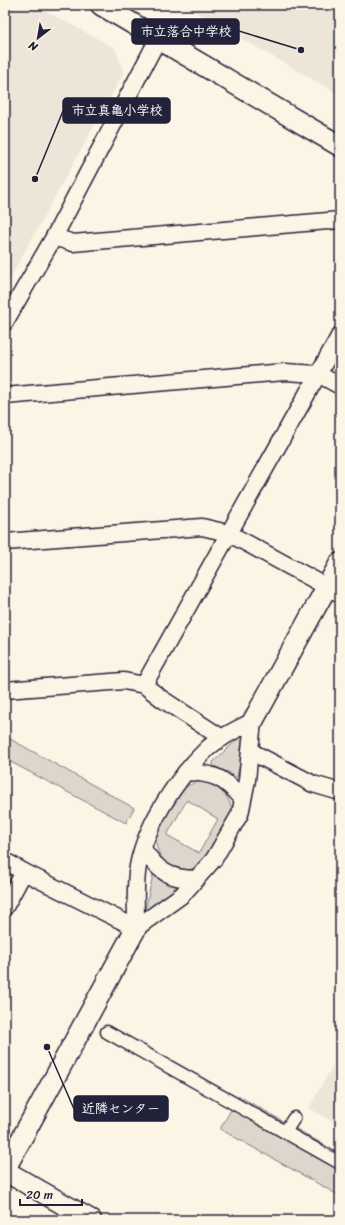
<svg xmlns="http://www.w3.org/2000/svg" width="345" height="1225" font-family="Sriracha,'Klee One',sans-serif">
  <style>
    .built { fill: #ece5d8 }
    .green { fill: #dcd6cc; stroke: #7f7c84; fill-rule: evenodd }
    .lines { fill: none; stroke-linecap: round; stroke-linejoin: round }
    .pedestrian-casing { stroke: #22223b; stroke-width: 15 }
    .minor-casing { stroke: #22223b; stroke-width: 19 }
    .tertiary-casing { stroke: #22223b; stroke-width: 23 }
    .pedestrian { stroke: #fcf5e5; stroke-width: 12 }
    .minor { stroke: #fcf5e5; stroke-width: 16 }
    .tertiary { stroke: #fcf5e5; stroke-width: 20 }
    .leader { fill: none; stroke: #22223b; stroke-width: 1.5 }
    .callout-dot { fill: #22223b; stroke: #fcf5e5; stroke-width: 1.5 }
    .callout { fill: #22223b; stroke: #22223b; stroke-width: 1.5 }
    .callout-label { font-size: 13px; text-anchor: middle; font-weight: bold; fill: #fff }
  </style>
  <rect width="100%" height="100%" fill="#fcf5e5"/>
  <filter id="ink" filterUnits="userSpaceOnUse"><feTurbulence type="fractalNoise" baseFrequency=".025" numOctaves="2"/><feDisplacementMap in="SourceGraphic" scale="8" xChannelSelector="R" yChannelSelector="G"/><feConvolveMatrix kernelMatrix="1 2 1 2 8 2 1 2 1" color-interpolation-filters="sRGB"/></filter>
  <g filter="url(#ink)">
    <g class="built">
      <path d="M5,5H34L115,48L124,72L5,287Z"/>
      <path d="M183,5H340V95Z"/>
      <path d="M340,1053V1126L309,1108Z"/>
    </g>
    <g class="green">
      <path d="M5,736L134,808L126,823L5,759Z"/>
      <path d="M241,736L246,739L237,777L234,778L230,773L213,766V762Z"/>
      <path d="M201,781C217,784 238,801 230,820C223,835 212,849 204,863C185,878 159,867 156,843C155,832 174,799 181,791C186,785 194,783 201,781ZM187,800L218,819L199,853L167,835Z"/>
      <path d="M153,875L168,885H174L175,888L171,895L149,913L145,910Z"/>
      <path d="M239,1096L340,1154V1196L220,1129Z"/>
    </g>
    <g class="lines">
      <g class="pedestrian-casing">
        <g id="pedestrian">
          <path d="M107,1032L285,1132L294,1118"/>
          <path d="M285,1132L340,1163"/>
        </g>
      </g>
      <g class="minor-casing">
        <g id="minor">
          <path d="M54,237L73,243L340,220"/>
          <path d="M5,322L54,237L158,39"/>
          <path d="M5,396L285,372L318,374L340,386"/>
          <path d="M5,542L202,527L228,533L340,594"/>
          <path d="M144,685L340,335"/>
          <path d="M5,690L124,681L144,685L162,699L222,738"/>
          <path d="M250,751L313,784L340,792"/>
          <path d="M186,772C215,773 224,778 243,799"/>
          <path d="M143,849C158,871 169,879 196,879"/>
          <path d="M5,861L24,872"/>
          <path d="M5,907L24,872L136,928"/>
          <path d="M136,928C136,910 135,891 137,873C142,830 176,779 206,750C219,737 238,729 253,721"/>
          <path d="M136,928L182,895L214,859L240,814L247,780L253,721"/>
        </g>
      </g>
      <g class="tertiary-casing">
        <g id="tertiary">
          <path d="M101,5L340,146"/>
          <path d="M253,721L340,563"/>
          <path d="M5,1169L136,928"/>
          <path d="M5,1171L91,1220"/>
        </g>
      </g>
      <use href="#pedestrian" class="pedestrian"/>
      <use href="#minor" class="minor"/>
      <use href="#tertiary" class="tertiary"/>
    </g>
  </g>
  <path class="leader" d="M301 50L239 31M35 179L63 111M47 1047L74 1109"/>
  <g class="callout-dot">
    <circle cx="301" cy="50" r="4"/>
    <circle cx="35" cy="179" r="4"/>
    <circle cx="47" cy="1047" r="4"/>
  </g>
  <g class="callout">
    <rect x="132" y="19" width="107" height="25" rx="4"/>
    <rect x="63" y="98" width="107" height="25" rx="4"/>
    <rect x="74" y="1096" width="94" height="25" rx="4"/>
  </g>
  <g class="callout-label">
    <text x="186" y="36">市立落合中学校</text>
    <text x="117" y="115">市立真亀小学校</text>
    <text x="121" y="1113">近隣センター</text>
  </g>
  <rect width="345" height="1225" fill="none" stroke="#fcf5e5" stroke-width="20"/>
  <rect x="10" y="10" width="325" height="1205" fill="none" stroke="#22223b" stroke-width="1.5" filter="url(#ink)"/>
  <g transform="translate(38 38) rotate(211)" stroke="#fcf5e5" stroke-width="3" paint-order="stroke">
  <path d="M0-3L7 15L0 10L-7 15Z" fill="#22223b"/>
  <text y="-6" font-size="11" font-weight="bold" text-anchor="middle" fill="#22223b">N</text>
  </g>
  <path d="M20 1199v6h62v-6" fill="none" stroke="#22223b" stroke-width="2"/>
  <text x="26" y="1199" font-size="12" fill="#22223b" stroke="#fcf5e5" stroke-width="3" paint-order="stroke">20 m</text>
</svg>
